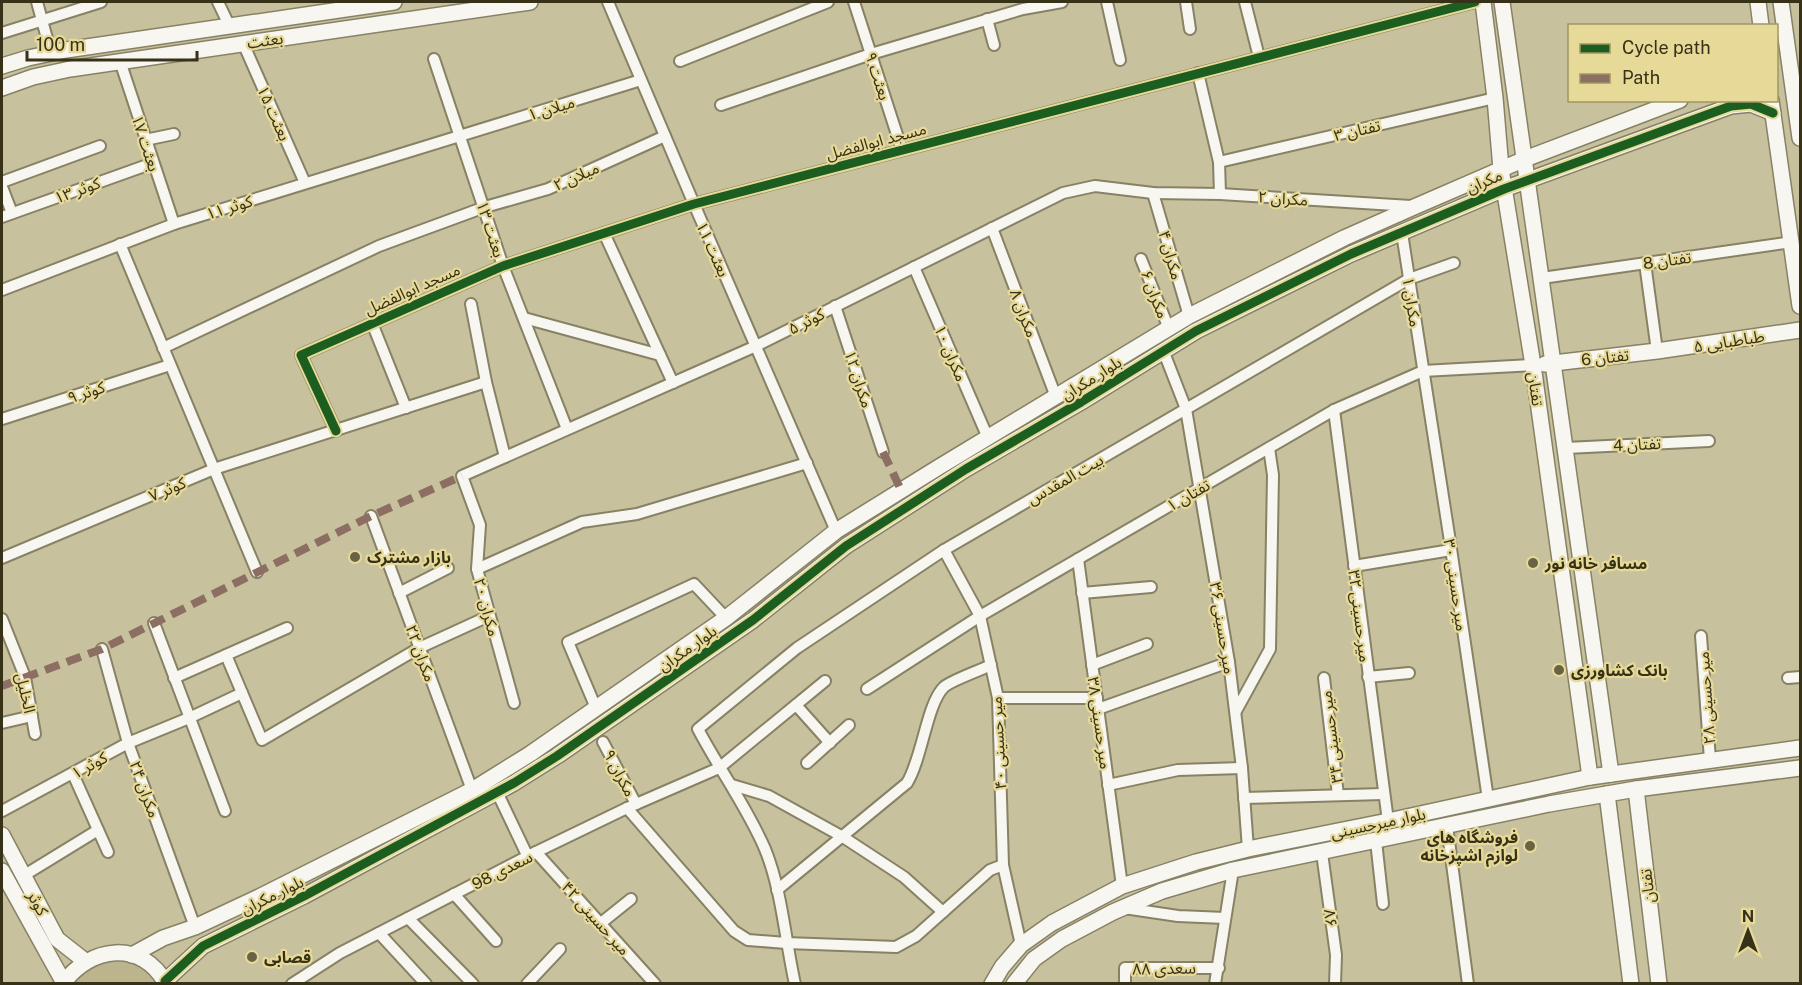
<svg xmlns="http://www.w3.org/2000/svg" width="1802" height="985" font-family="'Public Sans','Noto Sans Arabic',sans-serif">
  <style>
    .green { fill: #bbb48c }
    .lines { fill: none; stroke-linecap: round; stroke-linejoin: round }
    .street-casing { stroke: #878165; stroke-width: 14 }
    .secondary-casing { stroke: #878165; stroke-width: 18 }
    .street { stroke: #f7f6f0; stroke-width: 10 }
    .secondary { stroke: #f7f6f0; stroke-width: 15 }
    .quiet { stroke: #8d6e63; stroke-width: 8; stroke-dasharray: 15 8; stroke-linecap: butt }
    .cycleway-casing { stroke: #e7d998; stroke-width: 13 }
    .cycleway { stroke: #1b5e20; stroke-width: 9 }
    .poi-dot { fill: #696346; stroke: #e7d998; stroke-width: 2 }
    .labels { text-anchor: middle; stroke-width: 4.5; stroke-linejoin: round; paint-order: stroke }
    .street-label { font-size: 16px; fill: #363117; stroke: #e7d998 }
    .poi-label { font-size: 16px; font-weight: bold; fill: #363117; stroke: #e7d998; text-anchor: start }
  </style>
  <rect width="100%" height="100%" fill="#c8c19e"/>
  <path class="green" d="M110,959C130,960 147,965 158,984H71L80,972Z"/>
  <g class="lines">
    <g class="street-casing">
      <g id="street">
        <path d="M37,2L51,53"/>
        <path d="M218,2L229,25"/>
        <path d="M608,2L694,204L836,531"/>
        <path d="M854,2L902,150"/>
        <path d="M1107,2L1120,60"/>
        <path d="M1186,2L1190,29"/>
        <path d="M1245,2L1259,57"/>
        <path d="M987,19L994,45"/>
        <path d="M2,33L101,2"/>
        <path d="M243,43L305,183"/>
        <path d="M434,59L503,266L567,429"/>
        <path d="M120,61L174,224"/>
        <path d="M680,61L828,2"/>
        <path d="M1198,73L1219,162L1220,194"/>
        <path d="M721,105L871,54L1023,9L1062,2"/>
        <path d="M145,140L174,134"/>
        <path d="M1219,162L1495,98"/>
        <path d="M2,182L100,146"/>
        <path d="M2,187L12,213"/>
        <path d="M1153,193L1189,316"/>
        <path d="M2,217L153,163"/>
        <path d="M992,228L1056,397"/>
        <path d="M604,233L673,383"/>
        <path d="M1402,233L1449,535L1488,799"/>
        <path d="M120,244L257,572"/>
        <path d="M1141,259L1169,329"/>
        <path d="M1645,263L1657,351"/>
        <path d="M914,267L988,438"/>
        <path d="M1542,278L1792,242"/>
        <path d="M2,290L174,224L641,80"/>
        <path d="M471,304L486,382L505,457"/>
        <path d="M835,306L883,452"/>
        <path d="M524,318L660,355"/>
        <path d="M372,323L406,408"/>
        <path d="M163,348L379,246L485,207L548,189L665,136"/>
        <path d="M1163,350L1186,409L1229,662L1242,768L1248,849"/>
        <path d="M1334,410L1388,821"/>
        <path d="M2,419L170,365"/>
        <path d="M336,431L301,355L503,266L694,204L1475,2"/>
        <path d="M1566,448L1709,441"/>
        <path d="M371,516L472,790"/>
        <path d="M944,550L980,616L998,698L1003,865L1021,945"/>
        <path d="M2,558L214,469L486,382"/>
        <path d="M1078,559L1122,886"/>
        <path d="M1354,566L1451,550"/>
        <path d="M477,569L582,522L637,514L807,463"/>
        <path d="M399,593L448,568"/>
        <path d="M1082,593L1151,587"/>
        <path d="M2,619L25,677L35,734"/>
        <path d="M154,623L225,811"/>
        <path d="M1701,636L1710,760"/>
        <path d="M102,649L128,743L195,927"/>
        <path d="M226,655L262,740L419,648L489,616"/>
        <path d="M1092,665L1147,644"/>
        <path d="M1368,677L1409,673"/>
        <path d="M174,678L287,628"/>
        <path d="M1324,678L1338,795"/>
        <path d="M1788,678L1800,677"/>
        <path d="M867,689L980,616L1334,410L1423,371L1533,365"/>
        <path d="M998,698H1097"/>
        <path d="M514,703L477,569L480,525L462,476L756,346L1063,193L1095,186L1153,193L1220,194L1411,206"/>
        <path d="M796,705L830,743"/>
        <path d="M596,708L568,642L694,584L726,618"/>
        <path d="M1098,709L1229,662"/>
        <path d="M1236,711L1270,649L1273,475L1269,448"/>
        <path d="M2,723L32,716"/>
        <path d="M603,742L636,804"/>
        <path d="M807,763L849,725"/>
        <path d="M73,774L108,852"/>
        <path d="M732,785L769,796L843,837L904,877L943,912"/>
        <path d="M1108,785L1178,770L1242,768"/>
        <path d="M497,792L528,857"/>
        <path d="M1244,798L1383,794"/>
        <path d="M627,808L734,931L748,940L786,943L896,947L916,936L990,870L1003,865"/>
        <path d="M2,811L128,743L189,718L242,693"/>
        <path d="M1447,826L1468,984"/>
        <path d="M1376,841L1383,904"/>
        <path d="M536,852L655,984"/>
        <path d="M1322,853L1336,955L1335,984"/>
        <path d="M23,876L98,830"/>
        <path d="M777,890L907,783C922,759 927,703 944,687C950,681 981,670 991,665"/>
        <path d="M454,894L496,941"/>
        <path d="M1124,908L1178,916L1225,918"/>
        <path d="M408,918L473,984"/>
        <path d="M601,923L631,899"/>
        <path d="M379,933L426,984"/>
        <path d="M292,984L340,953L536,852L627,808L719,768L825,681"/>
        <path d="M527,984L560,949"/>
        <path d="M795,984C785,939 782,891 765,849C747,807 719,769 698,729L797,648L944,550L1409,279L1454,263"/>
        <path d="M1125,984V968H1219"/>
        <path d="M1215,984L1233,870"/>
      </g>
    </g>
    <g class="secondary-casing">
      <g id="secondary">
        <path d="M1483,2L1495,98L1501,169L1533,365L1590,777"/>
        <path d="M1502,2L1611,774"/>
        <path d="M1758,2L1761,26"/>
        <path d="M1781,2L1800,138"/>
        <path d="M2,66L28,58L66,50L394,2"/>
        <path d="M2,88L33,77L70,69L530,2"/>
        <path d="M1771,100L1800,306"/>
        <path d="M1545,364L1657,351L1800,330"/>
        <path d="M1636,789L1659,984"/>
        <path d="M1607,794L1631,984"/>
        <path d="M2,835L57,939L85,961"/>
        <path d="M2,871L64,983"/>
        <path d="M132,955L163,938L195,927L259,897L472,790L530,754L726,618L836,531L939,467L1189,316L1344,238L1414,207L1525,159L1680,100"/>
        <path d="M165,981L203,946L304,896L514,783L557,756L753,620L846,546L966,469L1081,402L1196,331L1351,254L1504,189L1731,106L1751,104L1773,113"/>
        <path d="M63,984C89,946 143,939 166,984"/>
        <path d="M992,984L1002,967L1021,945L1052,923L1122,886L1196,862L1248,849L1388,821L1590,777L1800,748"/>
        <path d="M1014,984L1034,959L1062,939L1113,912L1162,891L1233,870L1549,804L1636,789L1800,768"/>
      </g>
    </g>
    <use href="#street" class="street"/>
    <use href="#secondary" class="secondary"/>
    <g class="quiet">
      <path d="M883,452L901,490"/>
      <path d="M2,686L102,649L371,516L462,476"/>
    </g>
    <g class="cycleway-casing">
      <g id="cycleway">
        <path d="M336,431L301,355L503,266L694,204L1475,2"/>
        <path d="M165,981L203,946L304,896L514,783L557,756L753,620L846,546L966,469L1081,402L1196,331L1351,254L1504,189L1731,106L1751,104L1773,113"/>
      </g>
    </g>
    <use href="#cycleway" class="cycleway"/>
  </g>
  <g class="poi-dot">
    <circle cx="355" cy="557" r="6"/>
    <circle cx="1533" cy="563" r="6"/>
    <circle cx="1559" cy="670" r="6"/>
    <circle cx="1530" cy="846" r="6"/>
    <circle cx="252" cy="957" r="6"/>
  </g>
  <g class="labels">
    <g class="street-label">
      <text transform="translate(265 40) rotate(-8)" y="6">بعثت</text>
      <text transform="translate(878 76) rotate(72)" y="6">بعثت ۹</text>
      <text transform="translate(551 108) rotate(-17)" y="6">میلان ۱</text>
      <text transform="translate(274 113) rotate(66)" y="6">بعثت ۱۵</text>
      <text transform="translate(1357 130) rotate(-13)" y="6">تفتان ۳</text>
      <text transform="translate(876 141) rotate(-15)" y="6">مسجد ابوالفضل</text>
      <text transform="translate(146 143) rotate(72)" y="6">بعثت ۱۷</text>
      <text transform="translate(576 176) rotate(-24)" y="6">میلان ۲</text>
      <text transform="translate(1484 181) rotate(-23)" y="6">مکران</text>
      <text transform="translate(77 190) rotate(-20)" y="6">کوثر ۱۳</text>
      <text transform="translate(1283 198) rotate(4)" y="6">مکران ۲</text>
      <text transform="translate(229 207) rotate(-17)" y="6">کوثر ۱۱</text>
      <text transform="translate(491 229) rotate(72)" y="6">بعثت ۱۳</text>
      <text transform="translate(713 249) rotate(66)" y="6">بعثت ۱۱</text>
      <text transform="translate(1171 255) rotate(74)" y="6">مکران ۴</text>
      <text transform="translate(1667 260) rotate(-8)" y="6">تفتان 8</text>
      <text transform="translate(412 289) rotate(-24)" y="6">مسجد ابوالفضل</text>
      <text transform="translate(1155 294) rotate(69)" y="6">مکران ۶</text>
      <text transform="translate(1412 302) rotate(81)" y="6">مکران ۱</text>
      <text transform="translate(1024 313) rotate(69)" y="6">مکران ۸</text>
      <text transform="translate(806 321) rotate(-27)" y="6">کوثر ۵</text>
      <text transform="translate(1729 341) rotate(-9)" y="6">طباطبایی ۵</text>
      <text transform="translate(951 353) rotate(67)" y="6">مکران ۱۰</text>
      <text transform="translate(1605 357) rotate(-6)" y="6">تفتان 6</text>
      <text transform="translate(1091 378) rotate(-32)" y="6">بلوار مکران</text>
      <text transform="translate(859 379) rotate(72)" y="6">مکران ۱۲</text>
      <text transform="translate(1536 389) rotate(82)" y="6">تفتان</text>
      <text transform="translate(86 392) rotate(-18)" y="6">کوثر ۹</text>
      <text transform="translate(1637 444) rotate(-3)" y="6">تفتان 4</text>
      <text transform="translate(1065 479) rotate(-30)" y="6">بیت المقدس</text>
      <text transform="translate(167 489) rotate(-23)" y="6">کوثر ۷</text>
      <text transform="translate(1188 495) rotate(-30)" y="6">تفتان ۱</text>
      <text transform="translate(1456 585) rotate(82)" y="6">میر حسینی ۳۰</text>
      <text transform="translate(487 607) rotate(75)" y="6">مکران ۲۰</text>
      <text transform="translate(1360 616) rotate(83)" y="6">میر حسینی ۳۲</text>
      <text transform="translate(1223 628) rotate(81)" y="6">میر حسینی ۳۶</text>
      <text transform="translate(687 648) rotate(-35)" y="6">بلوار مکران</text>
      <text transform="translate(421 653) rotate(70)" y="6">مکران ۲۲</text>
      <text transform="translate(26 693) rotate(77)" y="6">الخلیل</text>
      <text transform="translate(1706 698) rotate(-94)" y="6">میر حسینی ۲۸</text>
      <text transform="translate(1100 723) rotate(82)" y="6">میر حسینی ۳۸</text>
      <text transform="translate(1331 737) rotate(-97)" y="6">میر حسینی ۳۴</text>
      <text transform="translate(998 743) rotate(-93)" y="6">میر حسینی ۴۰</text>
      <text transform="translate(89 765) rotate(-29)" y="6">کوثر ۱</text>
      <text transform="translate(620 773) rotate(62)" y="6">مکران ۹</text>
      <text transform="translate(145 789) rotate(70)" y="6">مکران ۲۴</text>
      <text transform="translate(1378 823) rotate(-12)" y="6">بلوار میرحسینی</text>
      <text transform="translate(502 870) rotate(-27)" y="6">سعدی 98</text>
      <text transform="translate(1647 886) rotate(-97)" y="6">تفتان</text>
      <text transform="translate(272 895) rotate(-26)" y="6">بلوار مکران</text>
      <text transform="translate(38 903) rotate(61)" y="6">کوثر</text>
      <text transform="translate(596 918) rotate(48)" y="6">میر حسینی ۴۲</text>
      <text transform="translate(1331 918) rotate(82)" y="6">۸۶</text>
      <text transform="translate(1164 968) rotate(-1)" y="6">سعدی ۸۸</text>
    </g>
    <g class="poi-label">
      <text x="367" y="563">بازار مشترک</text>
      <text x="1545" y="569">مسافر خانه نور</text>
      <text x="1571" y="676">بانک کشاورزی</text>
      <text x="1518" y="843" text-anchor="end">فروشگاه های<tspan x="1518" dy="18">لوازم اشپزخانه</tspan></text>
      <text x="264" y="963">قصابی</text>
    </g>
  </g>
  <rect width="1802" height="985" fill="none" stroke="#363117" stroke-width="6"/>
  <rect x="1568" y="24" width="210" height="78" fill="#e7d998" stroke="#a09664" stroke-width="1.5"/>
  <rect x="1580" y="44" width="30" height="9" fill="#1b5e20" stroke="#a09664" stroke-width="1.5"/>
  <text x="1622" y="54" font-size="18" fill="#363117">Cycle path</text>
  <rect x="1580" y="74" width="30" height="9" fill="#8d6e63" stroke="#a09664" stroke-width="1.5"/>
  <text x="1622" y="84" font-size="18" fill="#363117">Path</text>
  <g transform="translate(1748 931)" stroke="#e7d998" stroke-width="4.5" paint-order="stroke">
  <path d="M0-4.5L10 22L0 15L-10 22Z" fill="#363117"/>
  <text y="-9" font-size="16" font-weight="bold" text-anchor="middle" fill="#363117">N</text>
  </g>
  <path d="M27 51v9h170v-9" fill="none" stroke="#363117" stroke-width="3"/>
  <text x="36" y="51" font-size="18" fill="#363117" stroke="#e7d998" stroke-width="4.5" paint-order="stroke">100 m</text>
</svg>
